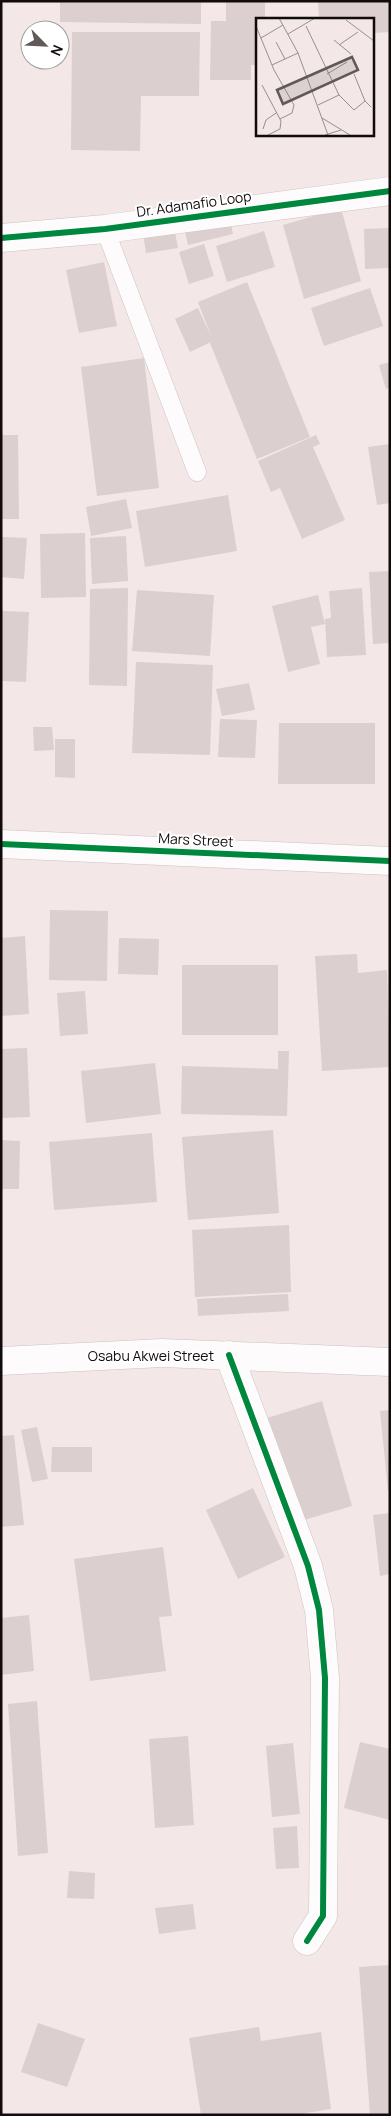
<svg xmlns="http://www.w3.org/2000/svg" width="391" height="2116" font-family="Manrope,sans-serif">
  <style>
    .building { fill: #dccfcf }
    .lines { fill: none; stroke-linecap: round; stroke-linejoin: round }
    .service-casing { stroke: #cbc2c2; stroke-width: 19 }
    .minor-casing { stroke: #cbc2c2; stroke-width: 29 }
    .tertiary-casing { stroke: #cbc2c2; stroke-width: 29 }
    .service { stroke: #fdfbfb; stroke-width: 18 }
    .minor { stroke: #fdfbfb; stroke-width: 28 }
    .tertiary { stroke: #fdfbfb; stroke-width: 28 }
    .cycleway-casing { stroke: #fff; stroke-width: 9 }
    .cycleway { stroke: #00873e; stroke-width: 6 }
    .labels { text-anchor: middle; stroke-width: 4; stroke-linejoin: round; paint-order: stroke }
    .street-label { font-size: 14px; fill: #120b0b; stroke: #fff }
    .inset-road { fill: none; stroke: #998f8f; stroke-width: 1 }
    .view { fill: #615858; fill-opacity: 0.15; stroke: #615858; stroke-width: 2.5 }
    .inset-edge { fill: none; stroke: #120b0b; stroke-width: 2.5 }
  </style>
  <rect width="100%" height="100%" fill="#f3e7e7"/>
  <g class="building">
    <path d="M60,1H201V24L60,22Z"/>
    <path d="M226,1H265V19H257V65H251V80H210L211,21H226Z"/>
    <path d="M318,1H390V32L372,33V19H319Z"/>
    <path d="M72,32H200L199,96H141L140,151L71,150Z"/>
    <path d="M341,208L361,281L304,299L283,225Z"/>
    <path d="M228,211L233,234L188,245L183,223Z"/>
    <path d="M173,222L178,248L146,253L142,227Z"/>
    <path d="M390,228V268L365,269L364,229Z"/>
    <path d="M264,231L275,267L227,282L216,246Z"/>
    <path d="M204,244L214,276L189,284L179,252Z"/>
    <path d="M104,262L117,326L79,333L66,270Z"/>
    <path d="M247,282L310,437L257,459L210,343L213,341L190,352L175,319L198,308L211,336L198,302Z"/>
    <path d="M370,288L383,326L324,346L311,308Z"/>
    <path d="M144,358L159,488L97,496L81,367Z"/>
    <path d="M390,362V387L386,389L379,365Z"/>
    <path d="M1,435H18L19,519H1Z"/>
    <path d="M316,435L320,444L313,447L345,520L302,539L280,488L271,492L258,461Z"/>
    <path d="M390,444V503L377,505L368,447Z"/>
    <path d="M228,495L237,551L145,567L136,511Z"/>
    <path d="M126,499L132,528L91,536L86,507Z"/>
    <path d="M85,533L86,597L41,598L40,534Z"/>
    <path d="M126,536L128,581L92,584L90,538Z"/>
    <path d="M1,537L27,538L24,579L1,577Z"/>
    <path d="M390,571V643L373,644L369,572Z"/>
    <path d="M128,588L127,686L89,685L90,589Z"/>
    <path d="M362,588L366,655L327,657L325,619L331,618L329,591Z"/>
    <path d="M137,590L214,595L210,656L132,651Z"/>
    <path d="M318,595L325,624L311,627L320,664L288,672L272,606Z"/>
    <path d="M1,611L29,612L26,682L1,681Z"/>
    <path d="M136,662L213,665L210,755L132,753Z"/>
    <path d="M249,683L255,710L222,716L216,689Z"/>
    <path d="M220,719L257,720L255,758L218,757Z"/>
    <path d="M279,723H375V784H278Z"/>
    <path d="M33,727H52L54,750L34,751Z"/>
    <path d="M55,739H75V778L55,777Z"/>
    <path d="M50,910L108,911L107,981L49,980Z"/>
    <path d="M25,936L29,1014L1,1016V938Z"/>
    <path d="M119,938L159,939L158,975L118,974Z"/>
    <path d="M357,954L358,973L387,970L390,1067L322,1071L315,956Z"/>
    <rect x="182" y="965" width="96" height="70"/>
    <path d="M85,991L88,1034L60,1036L57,993Z"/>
    <path d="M27,1048L30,1117L1,1118V1049Z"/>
    <path d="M278,1051H289L287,1116L181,1114L182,1066L278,1069Z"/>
    <path d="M155,1063L161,1114L86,1123L81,1071Z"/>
    <path d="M273,1130L279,1213L188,1220L182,1137Z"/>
    <path d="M152,1133L157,1202L54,1210L49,1142Z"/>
    <path d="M1,1140L20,1141L19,1189H1Z"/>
    <path d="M289,1225L291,1292L195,1297L192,1230Z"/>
    <path d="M288,1294L289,1311L198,1316L197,1299Z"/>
    <path d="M322,1401L352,1506L297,1522L267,1418Z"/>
    <path d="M390,1410V1491H388L380,1411Z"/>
    <path d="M37,1427L48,1479L32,1482L21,1430Z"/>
    <path d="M14,1435L24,1525L1,1527V1436Z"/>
    <path d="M52,1447H92V1472H51Z"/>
    <path d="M253,1488L285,1557L238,1579L206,1510Z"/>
    <path d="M390,1513V1574L380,1576L373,1515Z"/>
    <path d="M163,1547L172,1616L159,1617L166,1671L90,1681L74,1559Z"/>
    <path d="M29,1615L34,1671L1,1675V1618Z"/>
    <path d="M37,1701L48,1853L18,1856L8,1704Z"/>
    <path d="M188,1736L194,1825L155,1828L149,1739Z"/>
    <path d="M360,1742L390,1749V1820L344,1808Z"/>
    <path d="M293,1743L300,1814L272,1817L266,1746Z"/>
    <path d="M297,1826L299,1868L276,1869L273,1828Z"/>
    <path d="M69,1871L95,1873L94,1899L67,1898Z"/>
    <path d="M193,1904L196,1929L159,1934L155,1908Z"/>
    <path d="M390,1965V2115H370L359,1967Z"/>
    <path d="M38,2023L85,2039L67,2087L21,2072Z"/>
    <path d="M259,2027L261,2041L321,2032L331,2109L294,2115H201L189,2038Z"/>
  </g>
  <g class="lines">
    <g class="service-casing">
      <path id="service" d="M105,229L197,472"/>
    </g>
    <g class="minor-casing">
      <g id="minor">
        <path d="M1,238L105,229L390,191"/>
        <path d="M229,1355L308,1566L319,1610L325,1678L323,1916L307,1941"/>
        <path d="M1,1361L162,1353L390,1362"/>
      </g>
    </g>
    <g class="tertiary-casing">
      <path id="tertiary" d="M1,844L390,861"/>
    </g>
    <use href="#service" class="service"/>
    <use href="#minor" class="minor"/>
    <use href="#tertiary" class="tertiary"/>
    <g class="cycleway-casing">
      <g id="cycleway">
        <path d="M1,238L105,229L390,191"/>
        <path d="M1,844L390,861"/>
        <path d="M229,1355L308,1566L319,1610L325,1678L323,1916L307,1941"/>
      </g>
    </g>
    <use href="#cycleway" class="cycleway"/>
  </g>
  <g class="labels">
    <g class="street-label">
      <text transform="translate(194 204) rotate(-8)" y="5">Dr. Adamafio Loop</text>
      <text transform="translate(196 840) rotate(3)" y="5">Mars Street</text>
      <text x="151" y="1361">Osabu Akwei Street</text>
    </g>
  </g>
  <g transform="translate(256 18)">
    <rect width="118" height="118" fill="#f3e7e7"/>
    <path class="inset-road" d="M23,0L42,35L72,117M90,2L118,23M0,8L18,52L38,87L36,95L24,101M50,8L83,77L98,92L109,83M32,16L59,0M5,20L27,7M78,22L95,36M20,24L29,41M83,27L102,14M16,47L42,35M71,56L91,44M98,56L109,83L115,89M6,67L25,103L24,111L12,117M62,87L83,77M66,100L94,117M7,111L10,102L20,95M69,117L85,112"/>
    <path class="view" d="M96,39L102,52L27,86L21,72Z"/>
    <rect width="118" height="118" class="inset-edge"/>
  </g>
  <rect width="391" height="2116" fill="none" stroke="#120b0b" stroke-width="5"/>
  <g transform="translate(45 45) rotate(114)"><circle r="24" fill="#ffffff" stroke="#a09d9d"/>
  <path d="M0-4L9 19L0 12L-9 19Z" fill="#615858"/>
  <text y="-8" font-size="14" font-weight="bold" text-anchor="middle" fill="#120b0b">N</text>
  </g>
</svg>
